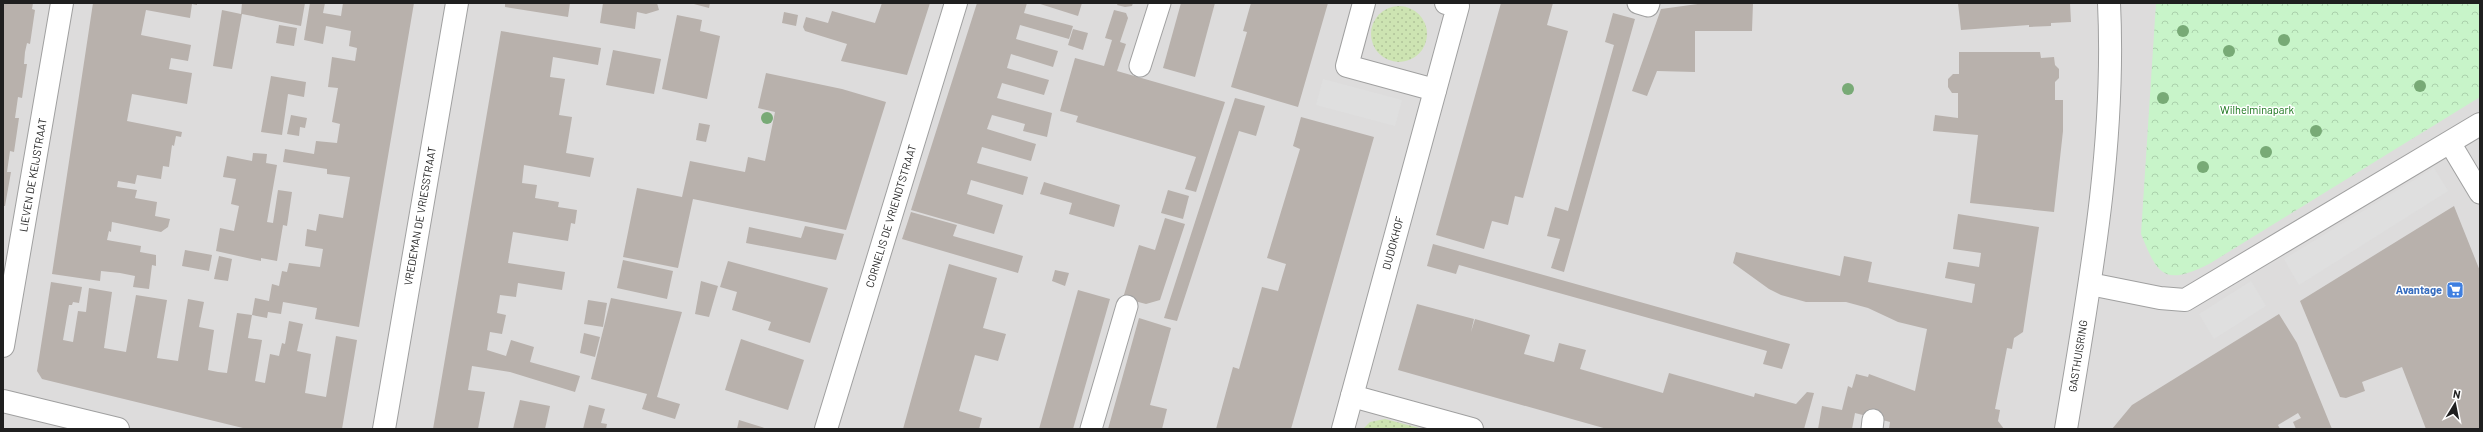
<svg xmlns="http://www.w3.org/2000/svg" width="2483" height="432" font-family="Barlow,sans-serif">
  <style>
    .residential { fill: #dddcdc }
    .grass { fill: url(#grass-dots) }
    .park { fill: url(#park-crowns) }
    .parking { fill: #dfdfdf }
    .building { fill: #b8b1ac }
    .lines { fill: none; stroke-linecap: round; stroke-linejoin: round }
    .lane-casing { stroke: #a0a0a0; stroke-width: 23 }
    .street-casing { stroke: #a0a0a0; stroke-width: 24 }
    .lane { stroke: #fff; stroke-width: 21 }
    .street { stroke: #fff; stroke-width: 22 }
    .tree { fill: #78aa76 }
    .labels { text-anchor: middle; stroke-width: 3; stroke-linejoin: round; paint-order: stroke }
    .park-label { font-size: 11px; fill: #177419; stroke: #fff }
    .street-label { font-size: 11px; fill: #1f1f1f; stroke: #fff }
    .shop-label { font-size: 11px; font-weight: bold; fill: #366cbe; stroke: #fff; text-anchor: end }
  </style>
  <defs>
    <pattern id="grass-dots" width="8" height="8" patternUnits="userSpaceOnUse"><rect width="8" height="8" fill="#cde4b2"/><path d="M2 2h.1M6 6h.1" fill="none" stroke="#b0c399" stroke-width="1.8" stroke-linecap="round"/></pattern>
    <pattern id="park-crowns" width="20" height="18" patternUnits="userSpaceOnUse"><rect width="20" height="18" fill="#c8f4c9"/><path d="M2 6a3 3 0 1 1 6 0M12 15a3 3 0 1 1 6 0" fill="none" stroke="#abd1ac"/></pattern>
  </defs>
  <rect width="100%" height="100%" fill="#efece7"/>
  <rect class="residential" x="3" y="3" width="2477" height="426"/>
  <g class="grass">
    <circle cx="1399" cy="34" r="28"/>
    <path d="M1385,419L1423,429H1363L1370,422Z"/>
  </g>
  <path class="park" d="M2156,3H2480V97L2209,264C2164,286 2158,276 2141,234Z"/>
  <g class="parking">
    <path d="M1323,79L1402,100L1395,126L1316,105Z"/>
    <path d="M2434,168L2448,191L2299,285L2284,259Z"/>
    <path d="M2251,281L2266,306L2214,339L2199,314Z"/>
  </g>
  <g class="building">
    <path d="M3,3H33L32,9L35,10L30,44L27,43L25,52L24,64H27L22,98L18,97L15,118H19L14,152L10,151L7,172H11L5,206H3Z"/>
    <path d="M93,3H197V5L192,4L190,18L146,10L141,35L191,45L188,61L171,58L169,69L192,73L187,104L132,94L127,121L182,132L181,137L176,136L174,146L172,145L169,167L163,166L161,179L137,175L135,184L118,181L117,187L137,190L135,198L157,202L155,216L170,219L168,227L161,232L112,222L111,232L109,231L107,240L141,246L140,252L156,255V266L152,265L149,289L133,287L135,276L120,273L101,271L100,281L52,274Z"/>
    <path d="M242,3H305L301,26L242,14L232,69L213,66L222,10L241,14Z"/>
    <path d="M310,3H325L323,13L341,16L343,3H414L359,327L315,319L317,308L283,302L281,314L268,312L267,318L252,315L255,298L269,301L272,284L279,286L282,271L287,272L289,263L320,267L323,249L305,246L307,229L316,231L319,214L343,218L350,177L327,174V169L283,162L285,149L314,154L316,141L337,143L340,124L332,122L338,88L328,87L332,57L355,61L357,48L349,46L351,31L326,26L323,44L304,40Z"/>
    <path d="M505,3H570L568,17L505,7Z"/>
    <path d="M603,3H657L659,10L646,14L637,12L635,29L600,23Z"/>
    <path d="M690,3H710L709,8Z"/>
    <path d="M882,3H930L907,75L841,61L847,44L805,31L803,27L806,17L828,23L832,11L875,23Z"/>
    <path d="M977,3H1027L1024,13L1073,26L1069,39L1020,25L1016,39L1058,51L1053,67L1011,54L1007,68L1049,80L1044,95L1002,83L997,98L1052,113L1047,137L1023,131L1025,124L992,115L987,129L1036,144L1031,161L982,147L977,163L1028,177L1023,195L971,180L967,194L1003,205L994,234L911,210Z"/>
    <path d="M1037,3H1082L1078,16Z"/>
    <path d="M1118,3H1133L1132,6L1125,7L1117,5Z"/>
    <path d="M1181,3H1215L1195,77L1163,68Z"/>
    <path d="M1251,3H1328L1298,107L1231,87L1247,32L1243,31Z"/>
    <path d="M1501,3H1553L1547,25L1568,31L1523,198L1515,196L1508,225L1492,221L1484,249L1436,235Z"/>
    <path d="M1705,3H1753L1752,31H1695V72L1657,71L1647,96L1632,91L1661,9Z"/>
    <path d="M1958,3H2070L2071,22L2051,23V26L2029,27V25L1961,30Z"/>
    <path d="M1114,10L1126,13L1128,18L1120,42L1126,44L1117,71L1225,102L1196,192L1185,189L1196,157L1076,122L1078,116L1060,111L1075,58L1104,66L1112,40L1105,38Z"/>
    <path d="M784,12L798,15L796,26L782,23Z"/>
    <path d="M1613,13L1635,19L1564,272L1551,268L1560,239L1547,236L1555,207L1568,211L1614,45L1605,42Z"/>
    <path d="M677,15L702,20L700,31L720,36L707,99L662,89Z"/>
    <path d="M279,25L297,28L294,46L276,43Z"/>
    <path d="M1073,29L1088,33L1083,50L1068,45Z"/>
    <path d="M501,31L601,48L598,65L553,57L550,77L565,79L559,115L572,117L566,153L594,158L590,177L524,165L522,183L537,185L535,198L559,202L558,207L577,210L575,224L571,223L568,241L513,232L508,263L565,272L562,290L518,283L516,297L500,295L497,313L506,315L502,334L490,332L487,350L506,356L511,340L534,347L530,362L580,376L575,392L510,372L472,366L468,390L485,392L478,429H433Z"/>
    <path d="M613,50L661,59L654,94L606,85Z"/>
    <path d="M1959,52H2040L2041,58L2054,57L2055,65L2059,69V78L2055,82V100H2063V131L2054,212L1970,203L1978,135L1933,131L1935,115L1958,118V93H1952L1948,87V79L1953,74H1959Z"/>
    <path d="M766,73L842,89L886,102L846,230L693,199L678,268L623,257L637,188L682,197L690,161L745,172L748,157L765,161L775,112L758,108Z"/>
    <path d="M271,76L306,82L304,97L288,94L282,135L261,132Z"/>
    <path d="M1235,98L1265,106L1256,136L1239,131L1177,321L1164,318Z"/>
    <path d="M291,115L307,118L305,128L300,127L299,136L287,134Z"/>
    <path d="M1301,117L1374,137L1291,429H1216L1233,367L1239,369L1262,287L1278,291L1286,264L1267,258L1300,149L1293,146Z"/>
    <path d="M699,123L710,125L706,142L696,140Z"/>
    <path d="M253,153L267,154L266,163L277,165L267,222L273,223L278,190L292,192L287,226L283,225L277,261L261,258V261L216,251L220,228L234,231L239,206L231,204L236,179L223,177L227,156L252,161Z"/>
    <path d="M1044,182L1120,205L1114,227L1069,214L1072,203L1040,194Z"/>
    <path d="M1168,190L1189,196L1183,219L1161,213Z"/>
    <path d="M2454,206L2480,271V429H2426L2402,367L2362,382L2365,391L2346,398L2340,397L2300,301Z"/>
    <path d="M911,212L957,225L953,236L1023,256L1018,273L902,239Z"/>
    <path d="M1958,214L2039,227L2023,332L2014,338L2012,349L2007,348L1995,409L2000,410L1998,421L2004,429H1889L1890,422L1855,413L1852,429H1818L1822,406L1842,410L1848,386L1852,388L1856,374L1868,377L1869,374L1915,391L1927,329L1898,322L1868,308L1846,302H1806L1781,295L1769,289L1733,263L1736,252L1840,276L1844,256L1872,262L1868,282L1972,303L1975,284L1945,278L1948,262L1979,267L1981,253L1953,249Z"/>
    <path d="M1165,218L1185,224L1160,300L1146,304L1123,298L1139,245L1155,250Z"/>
    <path d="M805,226L844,234L836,260L746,243L749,227L801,238Z"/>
    <path d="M1433,244L1790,344L1782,369L1763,364L1767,351L1459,265L1456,274L1427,266Z"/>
    <path d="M185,250L212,255L209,271L182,266Z"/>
    <path d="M219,256L232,259L228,281L214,279Z"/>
    <path d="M623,260L673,271L667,299L617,288Z"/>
    <path d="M728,261L828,288L810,343L768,330L771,322L732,310L737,292L720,287Z"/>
    <path d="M949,264L997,278L983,328L1006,334L998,361L975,355L959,411L982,418L979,429H903Z"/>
    <path d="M1055,270L1069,273L1065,286L1052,281Z"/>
    <path d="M701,281L718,286L709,317L695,314Z"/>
    <path d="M51,282L82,287L79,303L73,302L72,305H69L63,340L73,342L78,311L86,312L89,288L112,292L104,348L126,352L136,295L167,300L157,358L178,361L188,299L204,302L199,327L214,330L208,370L218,372L227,373L237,313L252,315L248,338L262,340L255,381L265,383L270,354L279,356L282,343L285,344L289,321L303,324L297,351L311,354L305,393L326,397L336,336L357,340L342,429H247L42,379L37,371Z"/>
    <path d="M1078,290L1110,299L1073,429H1039Z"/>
    <path d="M611,298L682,312L657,397L680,404L675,419L642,409L647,394L591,379Z"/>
    <path d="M588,300L607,303L603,327L584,324Z"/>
    <path d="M1417,304L1474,319L1471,332L1475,319L1530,335L1524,354L1554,362L1559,343L1586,350L1580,369L1663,393L1669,373L1754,397L1755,393L1796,404L1807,392L1814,393L1804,429H1607L1398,370Z"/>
    <path d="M2279,314L2297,343L2332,429H2296L2293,422L2301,418L2298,413L2278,425L2280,429H2112L2132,405Z"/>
    <path d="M1139,318L1171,328L1150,405L1167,409L1162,429H1108Z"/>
    <path d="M584,333L600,337L595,357L580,353Z"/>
    <path d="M741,339L804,360L788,410L725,390Z"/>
    <path d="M520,400L550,406L545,429H513Z"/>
    <path d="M589,405L605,409L601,423L607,424L606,429H583Z"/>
    <path d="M739,420L768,429H737Z"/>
  </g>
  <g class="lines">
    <g class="lane-casing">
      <g id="lane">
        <path d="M1638,3L1648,6L1649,3"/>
        <path d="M1140,66L1160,3"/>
        <path d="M2450,143L2480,193"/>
        <path d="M1091,429L1127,306"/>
        <path d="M1872,429L1873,420"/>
      </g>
    </g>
    <g class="street-casing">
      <g id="street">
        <path d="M1364,3L1347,66L1435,90"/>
        <path d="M2090,284L2160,298L2185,300L2480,124"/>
        <path d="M3,346L62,3"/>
        <path d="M1352,396L1472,429"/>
        <path d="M3,401L118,429"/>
        <path d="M384,429L457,3"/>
        <path d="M826,429L956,3"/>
        <path d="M1343,429L1458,6L1446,3"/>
        <path d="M2066,429C2089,289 2116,146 2109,3"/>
      </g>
    </g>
    <use href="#lane" class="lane"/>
    <use href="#street" class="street"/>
  </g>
  <g class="tree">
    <circle cx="2183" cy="31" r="6"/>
    <circle cx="2284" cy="40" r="6"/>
    <circle cx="2229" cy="51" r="6"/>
    <circle cx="2420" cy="86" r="6"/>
    <circle cx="1848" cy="89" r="6"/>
    <circle cx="2163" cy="98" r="6"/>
    <circle cx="767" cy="118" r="6"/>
    <circle cx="2316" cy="131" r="6"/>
    <circle cx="2266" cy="152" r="6"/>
    <circle cx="2203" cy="167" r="6"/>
  </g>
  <defs>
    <g id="supermarket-square" transform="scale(0.9)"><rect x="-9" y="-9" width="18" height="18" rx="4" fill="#3f7fe0" stroke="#fff"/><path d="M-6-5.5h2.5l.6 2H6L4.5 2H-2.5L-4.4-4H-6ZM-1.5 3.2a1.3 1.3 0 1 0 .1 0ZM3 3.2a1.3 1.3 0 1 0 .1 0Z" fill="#fff"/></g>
  </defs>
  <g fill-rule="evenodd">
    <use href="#supermarket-square" x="2455" y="290"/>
  </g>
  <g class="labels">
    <g class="park-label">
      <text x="2257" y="114">Wilhelminapark</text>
    </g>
    <g class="street-label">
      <text transform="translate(33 175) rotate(-80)" y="4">LIEVEN DE KEIJSTRAAT</text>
      <text transform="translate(420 216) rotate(-80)" y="4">VREDEMAN DE VRIESSTRAAT</text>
      <text transform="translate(891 216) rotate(-73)" y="4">CORNELIS DE VRIENDTSTRAAT</text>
      <text transform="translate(1393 243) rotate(-75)" y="4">DUDOKHOF</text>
      <text transform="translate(2078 356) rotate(-81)" y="4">GASTHUISRING</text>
    </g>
    <g class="shop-label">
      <text x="2442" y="294">Avantage</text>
    </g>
  </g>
  <rect width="2483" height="432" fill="none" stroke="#1f1f1f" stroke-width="8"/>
  <g transform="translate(2455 404) rotate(10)" stroke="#ffffff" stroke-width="3" paint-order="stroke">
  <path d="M0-3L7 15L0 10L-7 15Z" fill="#1f1f1f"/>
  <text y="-6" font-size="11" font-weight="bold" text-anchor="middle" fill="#1f1f1f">N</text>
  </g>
</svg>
